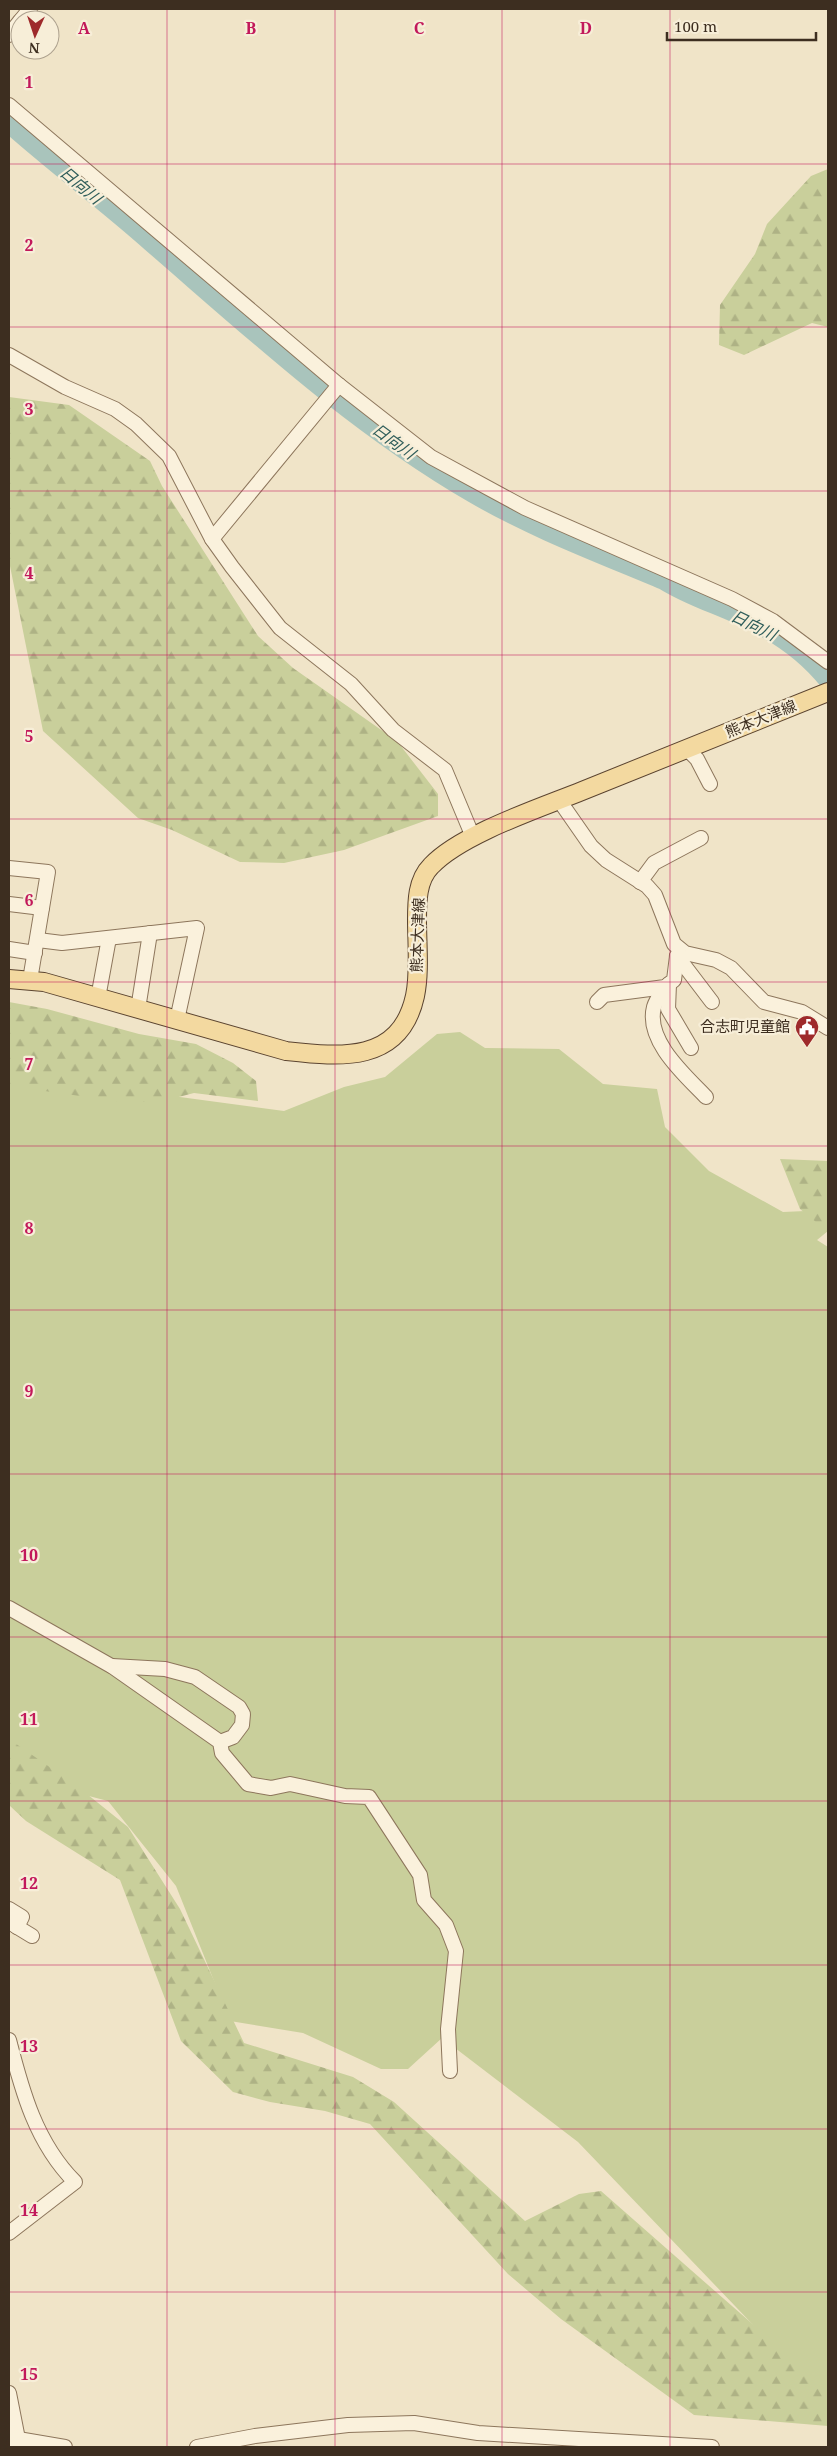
<svg xmlns="http://www.w3.org/2000/svg" width="837" height="2456" font-family="'Noto Serif','Noto Sans JP',serif">
  <style>
    .green { fill: #c9cf9b }
    .forest { fill: url(#forest-firs) }
    .lines { fill: none; stroke-linecap: round; stroke-linejoin: round }
    .river { stroke: #a9c4bc; stroke-width: 18 }
    .minor-casing { stroke: #8d765c; stroke-width: 16 }
    .major-casing { stroke: #5b4430; stroke-width: 20 }
    .minor { stroke: #faf1dc; stroke-width: 14 }
    .major { stroke: #f3d9a0; stroke-width: 18 }
    .grid { fill: none; stroke: #c2185b; stroke-width: 1; stroke-opacity: 0.55 }
    .labels { text-anchor: middle; stroke-width: 4.5; stroke-linejoin: round; paint-order: stroke }
    .street-label { font-size: 15px; fill: #3d2e20; stroke: #f7eed8 }
    .poi-label { font-size: 15px; fill: #3d2e20; stroke: #f7eed8; text-anchor: end }
    .water-label { font-size: 16px; font-style: italic; fill: #2f5d5a; stroke: #f7eed8 }
    .grid-label { font-size: 16px; text-anchor: middle; font-weight: bold; fill: #c2185b; stroke: #f7eed8; stroke-width: 4.5; stroke-linejoin: round; paint-order: stroke }
  </style>
  <defs>
    <pattern id="forest-firs" width="22" height="20" patternUnits="userSpaceOnUse" patternTransform="scale(1.25)"><rect width="22" height="20" fill="#c9cf9b"/><path d="M5 1l3.5 6h-7zM16 11l3.5 6h-7z" fill="#aeb285"/></pattern>
  </defs>
  <rect width="100%" height="100%" fill="#f0e4c8"/>
  <path class="green" d="M460,1032L485,1048L559,1049L603,1084L657,1089L665,1127L709,1171L783,1212L828,1210V1231L817,1240L828,1247V2392L802,2376L578,2142L442,2038L408,2069H381L303,2033L230,2021L176,1886L108,1801L35,1782L9,1753V1074L284,1111L344,1087L385,1077L437,1034Z"/>
  <g class="forest">
    <path d="M828,169V327L812,323L744,355L719,345L720,305L755,254L767,224L811,176Z"/>
    <path d="M9,397L69,405L150,461L162,486L258,636L293,668L397,741L438,794V816L344,850L284,863L240,862L172,830L138,818L43,731L9,561Z"/>
    <path d="M9,1002L47,1009L139,1034L196,1044L233,1063L256,1081L258,1101L194,1093L167,1100L130,1103L9,1086Z"/>
    <path d="M780,1159L828,1161V1232L800,1209Z"/>
    <path d="M9,1739L77,1786L128,1827L180,1909L244,2043L353,2077L394,2102L525,2221L579,2194L601,2191L806,2371L828,2386V2426L694,2415L561,2319L508,2274L370,2124L325,2111L270,2102L233,2092L181,2041L120,1880L26,1821L9,1805Z"/>
  </g>
  <g class="lines">
    <path class="river" d="M9,124C55,165 105,202 151,243C254,332 354,425 473,494C533,529 600,554 664,581C688,596 714,604 740,616C774,631 805,652 828,681"/>
    <g class="minor-casing">
      <g id="minor">
        <path d="M21,20L30,9"/>
        <path d="M9,35L20,21"/>
        <path d="M9,105L339,385L431,457L525,508L732,599L773,621L828,662"/>
        <path d="M9,355L65,387L115,409L136,424L169,456L212,539L232,567L280,628L351,684L393,730L445,770L473,837"/>
        <path d="M212,539L339,385"/>
        <path d="M687,749L697,759L710,784"/>
        <path d="M559,800L591,846L606,860L647,886L655,895L674,944L685,953L716,960L731,968L764,1002L802,1012L828,1028"/>
        <path d="M9,868L48,872L30,980"/>
        <path d="M640,882L654,863L701,838"/>
        <path d="M9,904L42,908"/>
        <path d="M38,940L62,943L197,928L177,1020"/>
        <path d="M9,949L35,953"/>
        <path d="M679,953L677,956L712,1002"/>
        <path d="M669,984L668,1009L691,1048"/>
        <path d="M665,987C661,993 656,1000 654,1007C645,1041 686,1076 706,1097"/>
        <path d="M98,998L109,938"/>
        <path d="M597,1002L604,995L665,987L674,980L677,956"/>
        <path d="M138,1009L150,933"/>
        <path d="M9,1608L113,1667L220,1742L222,1753L248,1784L271,1788L290,1784L345,1796L369,1797L420,1875L424,1900L446,1925L456,1951L448,2029L450,2071"/>
        <path d="M112,1666L165,1669L195,1677L239,1707L243,1714L242,1725L233,1737L220,1742"/>
        <path d="M9,1909L22,1917L17,1927"/>
        <path d="M9,1922L32,1936"/>
        <path d="M9,2040C22,2091 36,2143 75,2182L9,2233"/>
        <path d="M9,2393L18,2439"/>
        <path d="M9,2441L18,2439L65,2447"/>
        <path d="M197,2447L255,2436L348,2425L414,2423L478,2433L712,2447"/>
      </g>
    </g>
    <g class="major-casing">
      <path id="major" d="M9,979L44,982L286,1051C340,1057 400,1064 415,996C420,972 417,944 417,920C417,902 417,880 431,866C461,834 540,808 582,791C664,758 746,725 828,692"/>
    </g>
    <use href="#minor" class="minor"/>
    <use href="#major" class="major"/>
  </g>
  <path class="grid" d="M167,9V2447M335,9V2447M502,9V2447M670,9V2447M9,164H828M9,327H828M9,491H828M9,655H828M9,819H828M9,982H828M9,1146H828M9,1310H828M9,1474H828M9,1637H828M9,1801H828M9,1965H828M9,2129H828M9,2292H828"/>
  <defs>
    <g id="civic-pin" transform="scale(1.25)"><path d="M0 17L-7.5 6A9.5 9.5 0 1 1 7.5 6Z" fill="#9e2a2b" stroke="#f7eed8"/><path d="M-.6-6.5H3V-4.5H.6V-3L4-1V1h2V6H-6V1h2V-1L-.6-3ZM-1.2 2.5V6h2.4V2.5Z" fill="#fff"/></g>
  </defs>
  <g fill-rule="evenodd">
    <use href="#civic-pin" x="807" y="1027"/>
  </g>
  <g class="labels">
    <g class="street-label">
      <text transform="translate(761 719) rotate(-22)" y="5">熊本大津線</text>
      <text transform="translate(418 935) rotate(-88)" y="5">熊本大津線</text>
    </g>
    <g class="poi-label">
      <text x="790" y="1032">合志町児童館</text>
    </g>
    <g class="water-label">
      <text transform="translate(81 185) rotate(40)" y="6">日向川</text>
      <text transform="translate(394 441) rotate(36)" y="6">日向川</text>
      <text transform="translate(754 625) rotate(26)" y="6">日向川</text>
    </g>
  </g>
  <g class="grid-label">
    <text x="84" y="34">A</text>
    <text x="251" y="34">B</text>
    <text x="419" y="34">C</text>
    <text x="586" y="34">D</text>
    <text x="29" y="88">1</text>
    <text x="29" y="251">2</text>
    <text x="29" y="415">3</text>
    <text x="29" y="579">4</text>
    <text x="29" y="742">5</text>
    <text x="29" y="906">6</text>
    <text x="29" y="1070">7</text>
    <text x="29" y="1234">8</text>
    <text x="29" y="1397">9</text>
    <text x="29" y="1561">10</text>
    <text x="29" y="1725">11</text>
    <text x="29" y="1889">12</text>
    <text x="29" y="2052">13</text>
    <text x="29" y="2216">14</text>
    <text x="29" y="2380">15</text>
  </g>
  <rect width="837" height="2456" fill="none" stroke="#3d2e20" stroke-width="20"/>
  <g transform="translate(35 35) rotate(183)"><circle r="24" fill="#f7eed8" stroke="#ada18e"/>
  <path d="M0-4L9 19L0 12L-9 19Z" fill="#9e2a2b"/>
  <text y="-8" font-size="14" font-weight="bold" text-anchor="middle" fill="#3d2e20">N</text>
  </g>
  <path d="M667 32v8h149v-8" fill="none" stroke="#3d2e20" stroke-width="2.5"/>
  <text x="674" y="32" font-size="15" fill="#3d2e20" stroke="#f7eed8" stroke-width="4" paint-order="stroke">100 m</text>
</svg>
